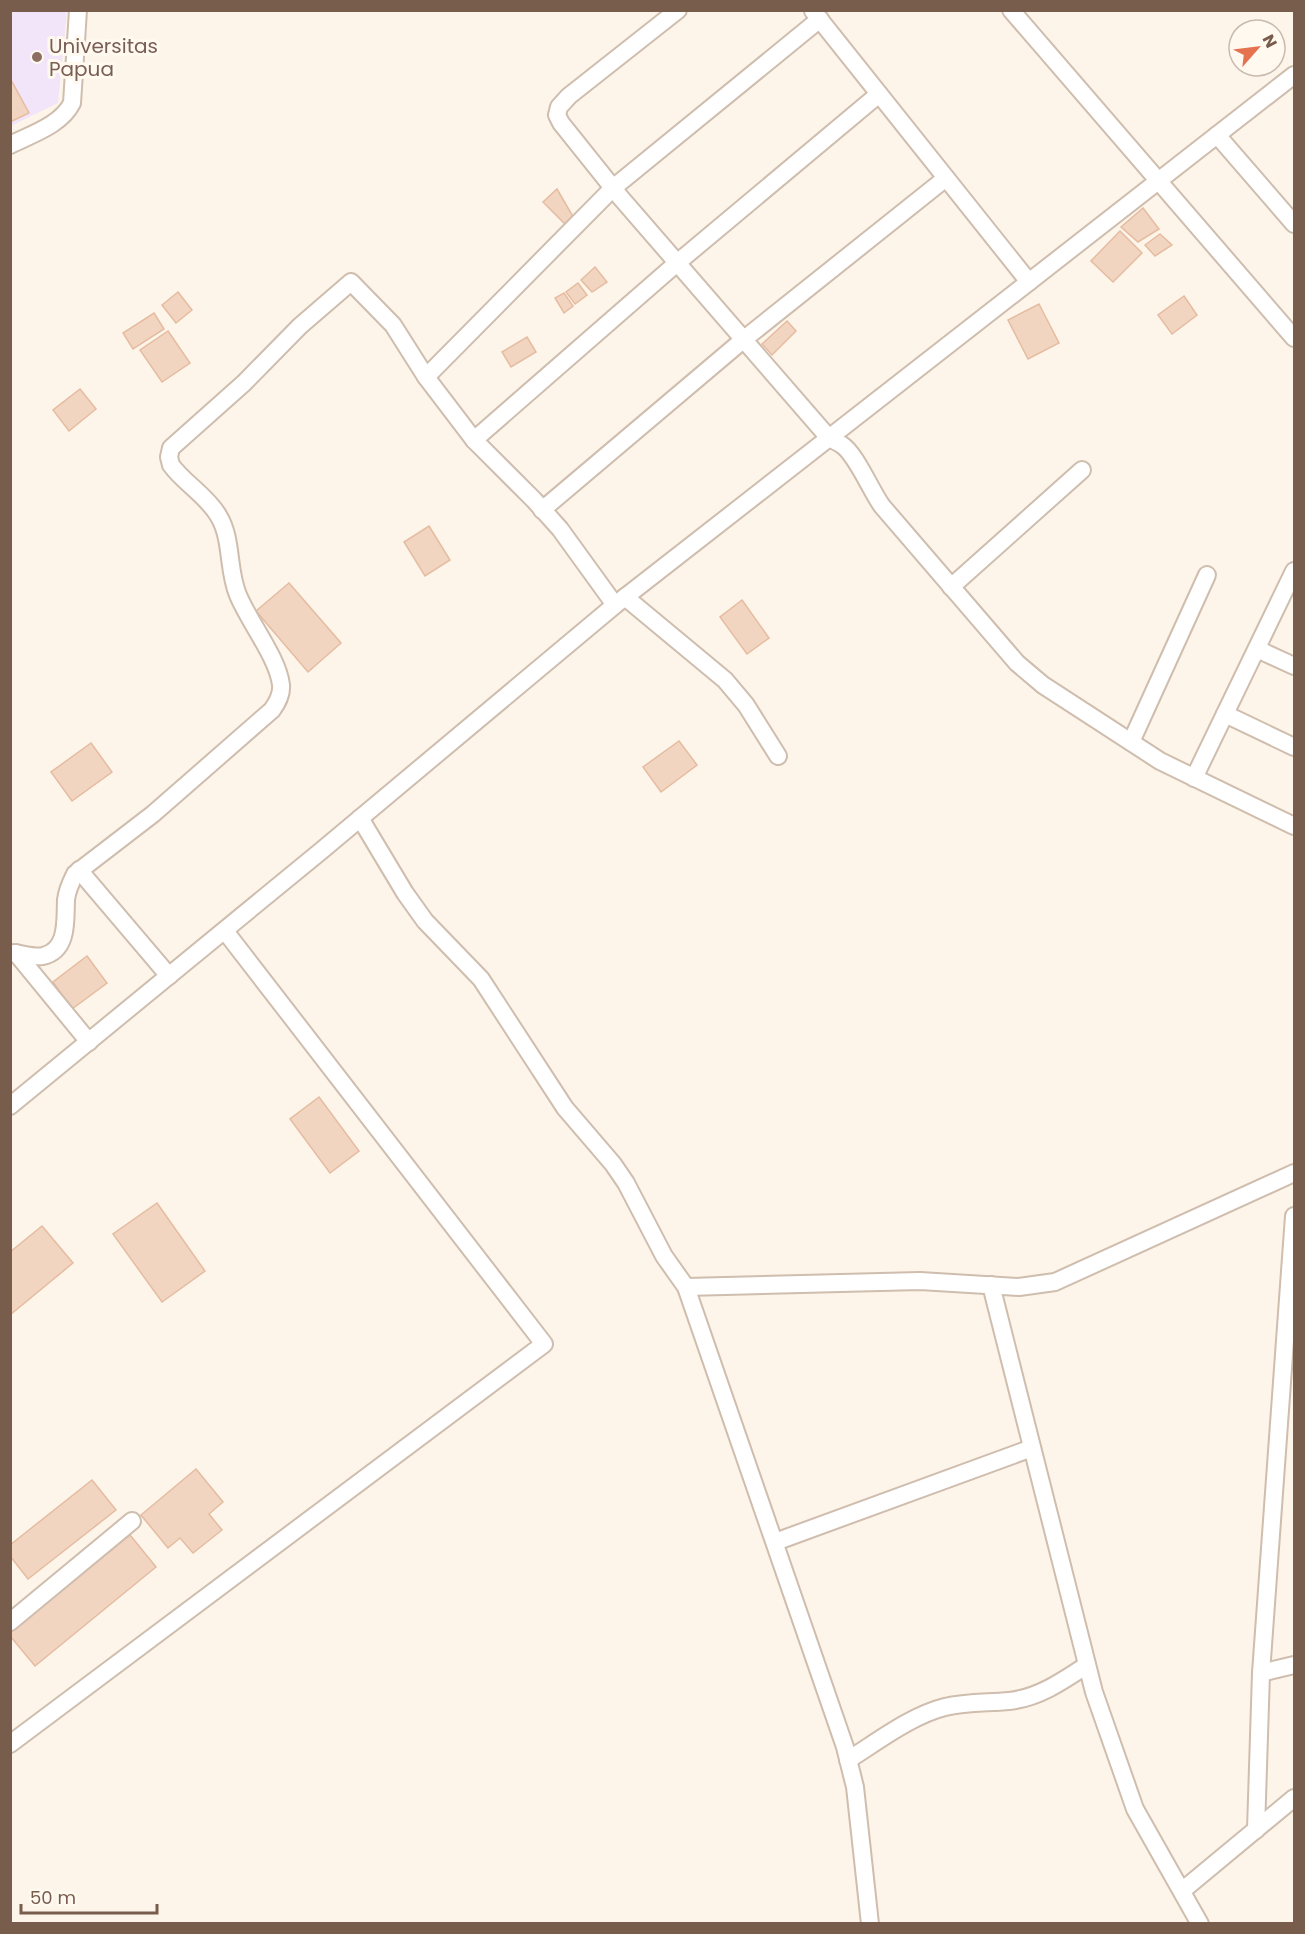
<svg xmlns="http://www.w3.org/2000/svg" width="1305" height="1934" font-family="Poppins,sans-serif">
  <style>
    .education { fill: #f2e5f9 }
    .building { fill: #f2d5c0; stroke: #e5bca1; stroke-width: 1.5 }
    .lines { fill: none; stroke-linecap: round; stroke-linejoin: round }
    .street-casing { stroke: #cfbdae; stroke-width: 20 }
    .street { stroke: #fff; stroke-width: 16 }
    .education-dot { fill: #8d6e63; stroke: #fff9f0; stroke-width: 2 }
    .labels { text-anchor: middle; stroke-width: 6; stroke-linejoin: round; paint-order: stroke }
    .education-label { font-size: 20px; fill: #785e54; stroke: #fff9f0; text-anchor: start }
  </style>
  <rect width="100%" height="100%" fill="#fdf5e9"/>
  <path class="education" d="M11,11H67L58,103L11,126Z"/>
  <g class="building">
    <path d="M10,78L29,113L10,122Z"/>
    <path d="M557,189L575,220L566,225L543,202Z"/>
    <path d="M1143,208L1159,229L1138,242L1121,227Z"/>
    <path d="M1120,231L1142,253L1113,282L1091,261Z"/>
    <path d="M1160,234L1172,245L1155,256L1145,245Z"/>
    <path d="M595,267L607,282L592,292L581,280Z"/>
    <path d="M578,283L587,295L575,304L566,292Z"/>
    <path d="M178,292L192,310L176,323L162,305Z"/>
    <path d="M564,293L573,306L564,313L555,298Z"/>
    <path d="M1184,296L1197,315L1172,334L1158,315Z"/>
    <path d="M1039,304L1059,343L1028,359L1008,320Z"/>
    <path d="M154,313L164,329L133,349L123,333Z"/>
    <path d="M787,321L796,331L772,355L762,344Z"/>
    <path d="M168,331L190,363L162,382L140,350Z"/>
    <path d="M527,337L536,352L511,367L502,352Z"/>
    <path d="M80,389L96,409L69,431L53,410Z"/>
    <path d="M429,526L450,560L425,576L404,542Z"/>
    <path d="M289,583L341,643L308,672L256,611Z"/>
    <path d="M742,600L769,638L747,654L720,617Z"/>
    <path d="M679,741L697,765L661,792L643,767Z"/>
    <path d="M91,743L112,772L72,801L51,772Z"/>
    <path d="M87,956L107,983L72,1009L53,982Z"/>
    <path d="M319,1097L359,1151L330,1173L290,1119Z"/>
    <path d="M157,1203L205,1271L162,1302L113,1234Z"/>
    <path d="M42,1226L73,1263L10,1315V1252Z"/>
    <path d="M196,1469L223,1502L209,1514L222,1530L193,1553L180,1538L168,1548L141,1515Z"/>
    <path d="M92,1480L116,1510L28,1579L10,1556V1545Z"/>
    <path d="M130,1535L156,1567L35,1666L10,1636V1633Z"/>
  </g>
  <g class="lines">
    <g class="street-casing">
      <g id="street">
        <path d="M678,10L569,96L559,107L557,115L561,123L621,198L829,438C833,440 838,442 842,445C856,454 871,491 882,506L1017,663L1043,685L1160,761L1294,826"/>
        <path d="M1011,10L1294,338"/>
        <path d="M813,11L1029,282"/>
        <path d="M1217,135L1294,224"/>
        <path d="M10,145C32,134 61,125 72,103L78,10"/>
        <path d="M426,377L613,188L820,19"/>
        <path d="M474,440L677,263L879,94"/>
        <path d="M542,510L743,340L946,178"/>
        <path d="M951,587L1082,470"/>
        <path d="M625,597L725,680L746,705L778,756"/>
        <path d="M1257,649L1294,666"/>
        <path d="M1225,714L1294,747"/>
        <path d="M1131,742L1207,575"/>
        <path d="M1194,778L1294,571"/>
        <path d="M360,818L405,893L425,921L481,979L565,1108L613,1164L626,1183L664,1256L686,1287L920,1281L1019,1287L1055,1282L1294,1173"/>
        <path d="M79,870L169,976"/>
        <path d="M10,953C21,953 33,958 43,956C69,950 65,919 66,900C67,890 71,882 75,874L153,814L272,710C277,703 282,695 281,685C278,658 249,622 238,595C227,569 233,539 218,515C206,495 184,483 171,465L169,457L171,448L244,383L300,326L351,282L393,325L426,377L474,440L534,500L560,529L615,605"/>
        <path d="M16,953L89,1042"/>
        <path d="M10,1106L321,851L615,605L1294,75"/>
        <path d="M991,1285L1094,1692L1135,1809L1200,1924"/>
        <path d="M686,1287L845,1747L855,1787L870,1924"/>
        <path d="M775,1542L1032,1448"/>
        <path d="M10,1622L132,1521"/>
        <path d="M1261,1673L1294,1665"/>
        <path d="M10,1744L544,1344L225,931"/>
        <path d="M848,1760C877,1742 912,1715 945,1707C966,1702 987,1703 1009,1701C1038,1698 1063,1681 1087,1665"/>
        <path d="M1256,1830L1261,1673L1294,1216"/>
        <path d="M1183,1890L1294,1798"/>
      </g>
    </g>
    <use href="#street" class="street"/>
  </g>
  <circle class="education-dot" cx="37" cy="57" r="6"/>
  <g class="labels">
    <g class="education-label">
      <text x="49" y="53">Universitas<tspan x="49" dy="23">Papua</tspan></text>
    </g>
  </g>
  <rect width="1305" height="1934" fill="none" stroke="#785c4c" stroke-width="24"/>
  <g transform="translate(1257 48) rotate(62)"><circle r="28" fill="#fff9f0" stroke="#c9baae" stroke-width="1.5"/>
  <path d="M0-4.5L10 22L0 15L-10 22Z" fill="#e6734f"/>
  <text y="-9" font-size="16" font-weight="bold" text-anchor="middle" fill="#785c4c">N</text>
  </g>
  <path d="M21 1904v9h136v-9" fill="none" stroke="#785c4c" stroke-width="3"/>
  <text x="30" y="1904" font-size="18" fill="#785c4c" stroke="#fff9f0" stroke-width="4.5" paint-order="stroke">50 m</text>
</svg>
